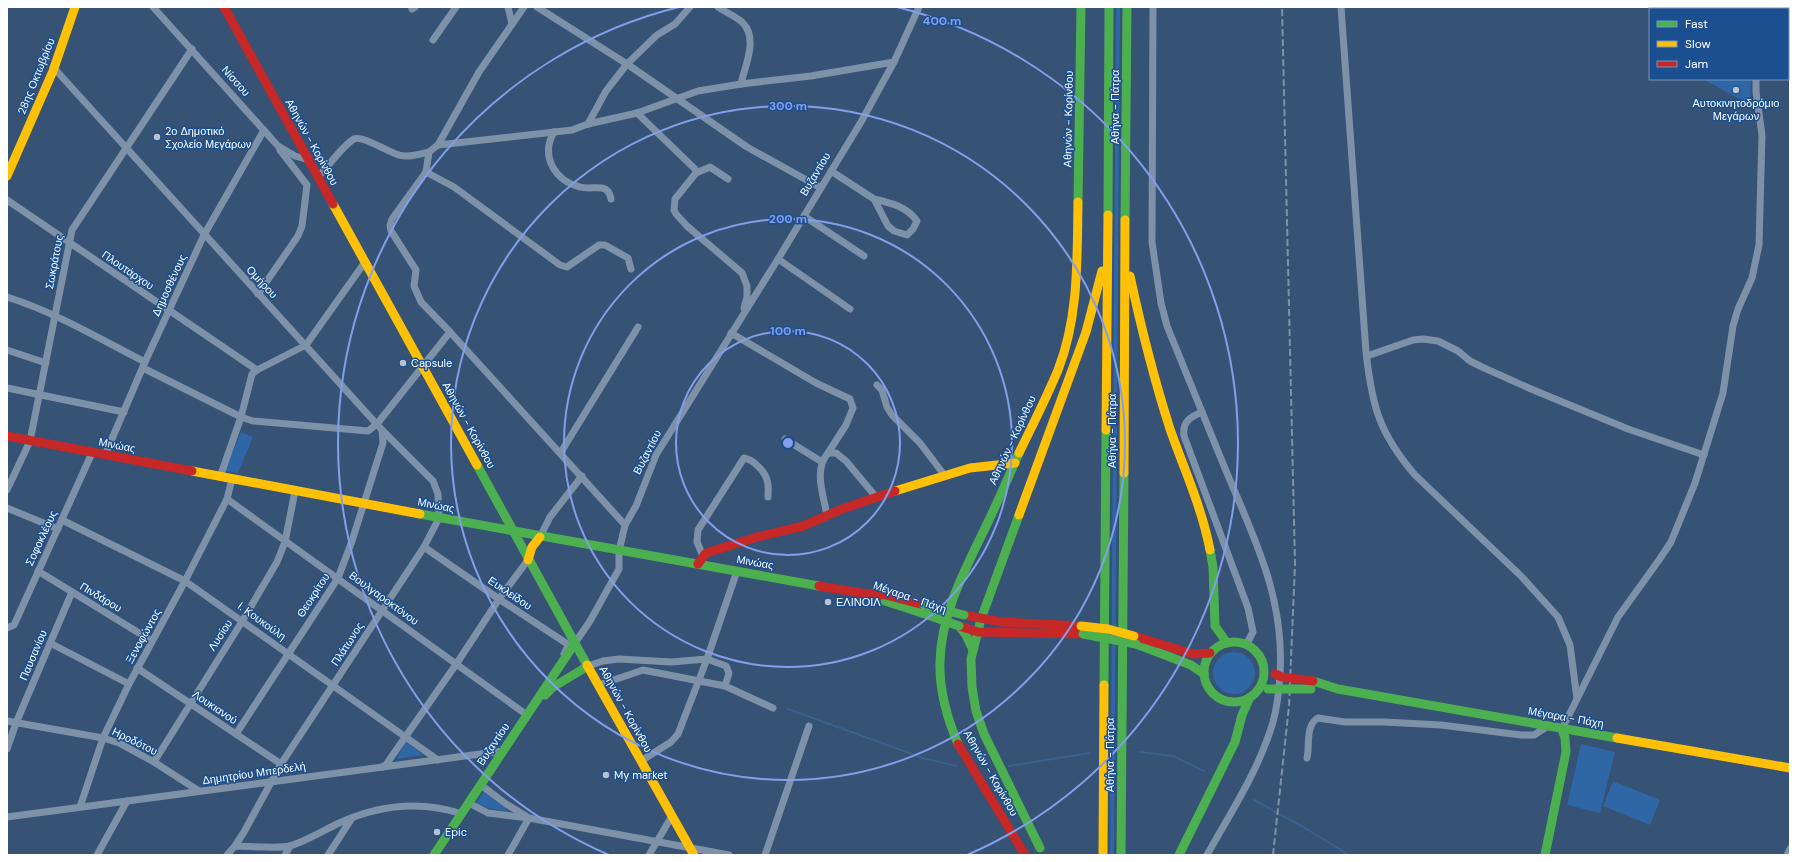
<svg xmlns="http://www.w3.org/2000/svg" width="1797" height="862" font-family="'DM Sans',sans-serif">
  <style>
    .green { fill: #2f66a5 }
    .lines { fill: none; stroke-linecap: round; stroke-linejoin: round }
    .stream { stroke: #3b618d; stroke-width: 2 }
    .street { stroke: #7d92a8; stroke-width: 7 }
    .fast { stroke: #4caf50; stroke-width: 9 }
    .slow { stroke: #ffc107; stroke-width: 9 }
    .jam { stroke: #c62828; stroke-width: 9 }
    .rail { stroke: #7e92a7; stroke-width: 2; stroke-dasharray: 7 3; stroke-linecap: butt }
    .fast-bridge { stroke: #4caf50; stroke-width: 9 }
    .slow-bridge { stroke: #ffc107; stroke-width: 9 }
    .jam-bridge { stroke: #c62828; stroke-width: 9 }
    .ring { fill: none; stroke: #839eea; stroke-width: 2 }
    .poi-dot { fill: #b9c2ce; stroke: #1b4f8f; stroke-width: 1.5 }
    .labels { text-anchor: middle; stroke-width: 3; stroke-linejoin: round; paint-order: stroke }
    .street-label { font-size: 11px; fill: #fff; stroke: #1b4f8f }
    .poi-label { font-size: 11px; fill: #fff; stroke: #1b4f8f; text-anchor: start }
    .centre { fill: #839eea; stroke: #1b4f8f; stroke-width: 2 }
    .ring-label { font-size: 12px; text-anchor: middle; font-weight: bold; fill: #839eea; stroke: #1b4f8f; stroke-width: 3; stroke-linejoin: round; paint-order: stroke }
  </style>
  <rect width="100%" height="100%" fill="#365274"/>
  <g class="green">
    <path d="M1116,7H1120L1114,855H1110Z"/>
    <path d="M1667,7H1771L1770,9H1666Z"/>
    <path d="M1703,79H1751L1750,100L1743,101Z"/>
    <path d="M241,432L253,437L238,473L225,471Z"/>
    <circle cx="1234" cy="673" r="21"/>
    <path d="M406,742L422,754L423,755L396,759Z"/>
    <path d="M1581,744L1615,752L1600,813L1567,805Z"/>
    <path d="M1613,781L1660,800L1650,825L1603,806Z"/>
    <path d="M484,791L509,812L488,808L476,802Z"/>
  </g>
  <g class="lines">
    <g class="stream">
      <path d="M788,709L923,758L956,766"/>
      <path d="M1140,752L1173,756L1204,771"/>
      <path d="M1009,766L1090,753"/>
      <path d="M1254,800L1305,828L1349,855"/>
    </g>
    <g class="street">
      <path d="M153,7L278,146L295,156L309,160"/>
      <path d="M508,7L512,24"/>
      <path d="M537,7L627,64L747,147L821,188"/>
      <path d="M718,7C725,12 735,16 742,22C759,38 745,65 741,84"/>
      <path d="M1153,7L1152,242L1161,303L1167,326C1186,373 1205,419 1224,466C1253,536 1285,596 1280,674C1279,691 1277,707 1273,722C1259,770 1231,812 1207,855"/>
      <path d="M1341,7L1366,352C1372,406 1379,433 1415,475L1521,576L1558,617L1570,645L1577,699L1562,729"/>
      <path d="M412,9L415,7"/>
      <path d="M1778,9L1779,7"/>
      <path d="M433,40L456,7"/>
      <path d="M53,67L382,430L433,481L438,494L439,518L424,547L281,764L244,832L235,846"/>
      <path d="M637,113L695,169L696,173L675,199L674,210L676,214L687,226L742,273L747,286V297L744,308"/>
      <path d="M588,124L606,91L627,64L657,35L675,24L690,7"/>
      <path d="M554,132C540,156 555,181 580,187C587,189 595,187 602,188C608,189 610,193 611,199"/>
      <path d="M438,145L479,72L524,7"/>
      <path d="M831,171L874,199L888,226L894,231L907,235L913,229L917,221C906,206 891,203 874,199"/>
      <path d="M426,172L454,187L560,265L567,267L599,245H605L628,258L631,269"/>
      <path d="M696,173L710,167L728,179"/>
      <path d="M318,177C327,168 344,144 354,139C362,135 388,152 399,155C408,158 420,154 429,152"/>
      <path d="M7,200L257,370"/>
      <path d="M804,216L864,256"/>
      <path d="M778,259L850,309"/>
      <path d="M258,294L298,236L302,226L307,185L280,150"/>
      <path d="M7,297C55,312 100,339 145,362"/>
      <path d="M731,333L816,383L850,399L853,408L846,425L828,453"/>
      <path d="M7,350L46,363"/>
      <path d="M1367,356L1413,340L1423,339L1438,341L1458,351L1470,361L1482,367L1531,389L1628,429L1704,455"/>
      <path d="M143,368L241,417L253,421L368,431L377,424L450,332"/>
      <path d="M877,385L882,390L887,407L892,415L920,443L945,476"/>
      <path d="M7,388L124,412"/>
      <path d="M1202,412C1190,417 1182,422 1184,436L1248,608L1253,632L1246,645"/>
      <path d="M785,439L822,462"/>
      <path d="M561,452L638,327"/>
      <path d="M105,455L145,362L204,235L264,130"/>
      <path d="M220,477L241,417L252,374L257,370L306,345L365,262"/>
      <path d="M7,490L30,441L72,230L192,49"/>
      <path d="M227,499L527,715"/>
      <path d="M7,508L58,529"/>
      <path d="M827,516C824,496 813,470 828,453H836L846,461L876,497"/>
      <path d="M62,520L185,581L438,760"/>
      <path d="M625,525L450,332L421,302L414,286L416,270L391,231L390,225L392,219L426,172L429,152L438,145L572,130L588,124L637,113L698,91L741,84L811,76L894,62L919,7"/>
      <path d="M540,537L550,517L582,476"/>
      <path d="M424,547L499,599L566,643L568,646L564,654"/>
      <path d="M703,556L697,542L698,530L744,458C753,459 765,472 767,480C769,485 768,492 768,497"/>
      <path d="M38,571L152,641"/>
      <path d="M7,628L14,625L92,453"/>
      <path d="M50,643L129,684"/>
      <path d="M575,643L590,621L619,569V551L625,525L636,506L656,455L778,259L861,122L894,62"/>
      <path d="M588,666L603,661L619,659L671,662L707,659L726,666L729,673L725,686L773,708"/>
      <path d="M137,668L281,764"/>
      <path d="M599,685L643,670L725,686"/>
      <path d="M1577,699L1618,617L1659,560L1671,542L1695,483L1723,393L1733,326L1738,309L1752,278L1759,245L1762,135L1756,92V79"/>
      <path d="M7,721L103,738L119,743L154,762L199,791"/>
      <path d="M236,734L338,578L352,541L383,443L382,430"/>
      <path d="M7,749L16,723L72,592"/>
      <path d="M1307,758C1310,746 1305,725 1318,718L1345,722H1384L1441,725L1521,735H1534L1548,726"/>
      <path d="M641,761L671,742L678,734L707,659L737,571"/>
      <path d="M154,762L243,620L277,562L285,542L295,491"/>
      <path d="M382,767L386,765L392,756L457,663L499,599L528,560"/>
      <path d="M481,785L506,804L526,816"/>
      <path d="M469,803L488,813L529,818L729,855"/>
      <path d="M80,807L103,738L129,684L185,581L227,499L232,479"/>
      <path d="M7,817L503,751"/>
      <path d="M97,855L127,801"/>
      <path d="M227,855L235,846C248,846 278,849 290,846C302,843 325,830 337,824C378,805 419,800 462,814"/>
      <path d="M285,855L290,846"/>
      <path d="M328,855L352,818"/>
      <path d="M508,855L529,818"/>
      <path d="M649,855L672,816"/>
      <path d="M765,855L809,726"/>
      <path d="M1787,855L1790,849"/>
    </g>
    <g class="fast">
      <path d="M1078,202L1081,7"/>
      <path d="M1108,215L1109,7"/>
      <path d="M1125,220L1127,7"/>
      <path d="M477,465L587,665"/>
      <path d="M420,514L819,586"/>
      <path d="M1019,515L981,619L971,659L972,687L976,711L984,734L1040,848"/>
      <path d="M1210,550L1213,567L1215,626L1227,643"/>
      <path d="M885,601L922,613"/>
      <path d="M959,626L966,635L973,650"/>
      <circle cx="1234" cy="672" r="30"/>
      <path d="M1136,644L1191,665L1204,674"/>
      <path d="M1313,681L1338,689L1617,738"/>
      <path d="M1104,685L1106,430"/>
      <path d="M545,695L553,687L588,666"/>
      <path d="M958,744C947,718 939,691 940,662C941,612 967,566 988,522C999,499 1009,476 1019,453"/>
      <path d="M434,855L575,643"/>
      <path d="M1121,855L1124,473"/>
      <path d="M1179,855L1235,742L1242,715L1250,697"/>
      <path d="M1545,855L1566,752L1565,738L1562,729"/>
    </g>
    <g class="slow">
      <path d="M7,176L53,71L75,7"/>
      <path d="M333,204L477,465"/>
      <path d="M1130,276C1141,327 1154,379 1170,429C1184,469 1202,508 1210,550"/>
      <path d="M1106,430L1108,215"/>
      <path d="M1019,453C1032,426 1046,399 1058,370C1079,317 1077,258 1078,202"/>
      <path d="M192,471L420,514"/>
      <path d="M1124,473L1125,220"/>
      <path d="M895,491L970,468L1015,463"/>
      <path d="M1019,515L1086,332L1102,271"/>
      <path d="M528,560L532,547L540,537"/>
      <path d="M587,665L694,855"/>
      <path d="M1617,738L1790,768"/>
      <path d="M1103,855L1104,685"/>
    </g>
    <g class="jam">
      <path d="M224,7L333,204"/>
      <path d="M7,436L192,471"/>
      <path d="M698,564L706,553L757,537L803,526L842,509L895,491"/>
      <path d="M819,586L861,593L886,595L924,605"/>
      <path d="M964,615L1002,622L1081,626"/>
      <path d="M959,626L978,632L1083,634"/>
      <path d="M1134,636L1193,654L1210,653"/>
      <path d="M958,744L1025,855"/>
    </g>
    <path class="rail" d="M1273,855L1289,706L1295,564L1282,7"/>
    <g class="fast-bridge">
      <path d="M924,605L964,615"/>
      <path d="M922,613L959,626"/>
      <path d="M1083,634L1136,644"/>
      <path d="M1268,689H1311"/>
    </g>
    <path class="slow-bridge" d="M1081,626L1108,629L1134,636"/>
    <path class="jam-bridge" d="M1275,674L1282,677L1313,681"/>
  </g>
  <g class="ring">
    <circle cx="788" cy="443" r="112"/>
    <circle cx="788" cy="443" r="224"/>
    <circle cx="788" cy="443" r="337"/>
    <path d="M609 855A449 449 0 0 1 679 7M897 7A449 449 0 0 1 967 855"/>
  </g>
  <g class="poi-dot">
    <circle cx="1736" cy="90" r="4"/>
    <circle cx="157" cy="137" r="4"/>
    <circle cx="403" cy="363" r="4"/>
    <circle cx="828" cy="602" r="4"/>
    <circle cx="606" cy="775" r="4"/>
    <circle cx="437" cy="832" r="4"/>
  </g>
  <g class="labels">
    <g class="street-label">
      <text transform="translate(36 76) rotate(-68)" y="4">28ης Οκτωβρίου</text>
      <text transform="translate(236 81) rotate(48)" y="4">Νίσσου</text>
      <text transform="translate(1115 107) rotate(-90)" y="4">Αθήνα - Πάτρα</text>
      <text transform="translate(1068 119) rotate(-89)" y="4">Αθηνών - Κορίνθου</text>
      <text transform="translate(312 142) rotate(61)" y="4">Αθηνών - Κορίνθου</text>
      <text transform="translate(815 174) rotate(-59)" y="4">Βυζαντίου</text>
      <text transform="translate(54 262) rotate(-79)" y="4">Σωκράτους</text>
      <text transform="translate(128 270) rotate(34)" y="4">Πλουτάρχου</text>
      <text transform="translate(262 282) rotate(47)" y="4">Ομήρου</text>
      <text transform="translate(169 285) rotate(-65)" y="4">Δημοσθένους</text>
      <text transform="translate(469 425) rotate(61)" y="4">Αθηνών - Κορίνθου</text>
      <text transform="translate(1112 431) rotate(-90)" y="4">Αθήνα - Πάτρα</text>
      <text transform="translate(1012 440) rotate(-65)" y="4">Αθηνών - Κορίνθου</text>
      <text transform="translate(117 445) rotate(11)" y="4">Μινώας</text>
      <text transform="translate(647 452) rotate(-63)" y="4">Βυζαντίου</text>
      <text transform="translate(436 505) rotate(11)" y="4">Μινώας</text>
      <text transform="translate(41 538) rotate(-65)" y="4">Σοφοκλέους</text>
      <text transform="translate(755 562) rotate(10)" y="4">Μινώας</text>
      <text transform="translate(510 593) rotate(34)" y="4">Ευκλείδου</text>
      <text transform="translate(313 595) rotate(-57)" y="4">Θεοκρίτου</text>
      <text transform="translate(101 597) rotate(31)" y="4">Πινδάρου</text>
      <text transform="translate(910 597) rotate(19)" y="4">Μέγαρα - Πάχη</text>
      <text transform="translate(384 598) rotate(36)" y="4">Βουλγαροκτόνου</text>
      <text transform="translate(262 621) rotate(36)" y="4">Ι. Κουκούλη</text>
      <text transform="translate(220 635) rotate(-57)" y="4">Λυσίου</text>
      <text transform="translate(143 636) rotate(-61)" y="4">Ξενοφώντος</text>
      <text transform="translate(347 644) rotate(-57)" y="4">Πλάτωνος</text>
      <text transform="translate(33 655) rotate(-67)" y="4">Παυσανίου</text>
      <text transform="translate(215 707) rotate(34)" y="4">Λουκιανού</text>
      <text transform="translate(626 709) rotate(61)" y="4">Αθηνών - Κορίνθου</text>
      <text transform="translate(1566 717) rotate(10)" y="4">Μέγαρα - Πάχη</text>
      <text transform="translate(135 741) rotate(26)" y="4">Ηροδότου</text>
      <text transform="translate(493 744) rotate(-56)" y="4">Βυζαντίου</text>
      <text transform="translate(1110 755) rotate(-90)" y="4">Αθήνα - Πάτρα</text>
      <text transform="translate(254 773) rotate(-8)" y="4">Δημητρίου Μπερδελή</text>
      <text transform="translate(991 773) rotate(60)" y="4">Αθηνών - Κορίνθου</text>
    </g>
    <g class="poi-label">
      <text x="1736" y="107" text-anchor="middle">Αυτοκινητοδρόμιο<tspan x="1736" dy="13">Μεγάρων</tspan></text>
      <text x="165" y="135">2ο Δημοτικό<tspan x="165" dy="13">Σχολείο Μεγάρων</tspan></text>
      <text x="411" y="367">Capsule</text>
      <text x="836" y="606">ΕΛΙΝΟΙΛ</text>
      <text x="614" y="779">My market</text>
      <text x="445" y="836">Epic</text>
    </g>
  </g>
  <circle cx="788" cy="443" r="6" class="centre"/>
  <g class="ring-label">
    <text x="942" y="25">400 m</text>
    <text x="788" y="110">300 m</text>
    <text x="788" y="223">200 m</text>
    <text x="788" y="335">100 m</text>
  </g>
  <rect width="1797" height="862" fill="none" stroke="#ffffff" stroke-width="16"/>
  <rect x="1649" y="8" width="140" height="72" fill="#1b4f8f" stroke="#7695bc"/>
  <rect x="1657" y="21" width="20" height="6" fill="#4caf50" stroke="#7695bc"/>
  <text x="1685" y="28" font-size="12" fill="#ffffff">Fast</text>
  <rect x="1657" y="41" width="20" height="6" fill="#ffc107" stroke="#7695bc"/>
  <text x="1685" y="48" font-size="12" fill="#ffffff">Slow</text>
  <rect x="1657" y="61" width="20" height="6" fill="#c62828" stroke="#7695bc"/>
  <text x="1685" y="68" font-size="12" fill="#ffffff">Jam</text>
</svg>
